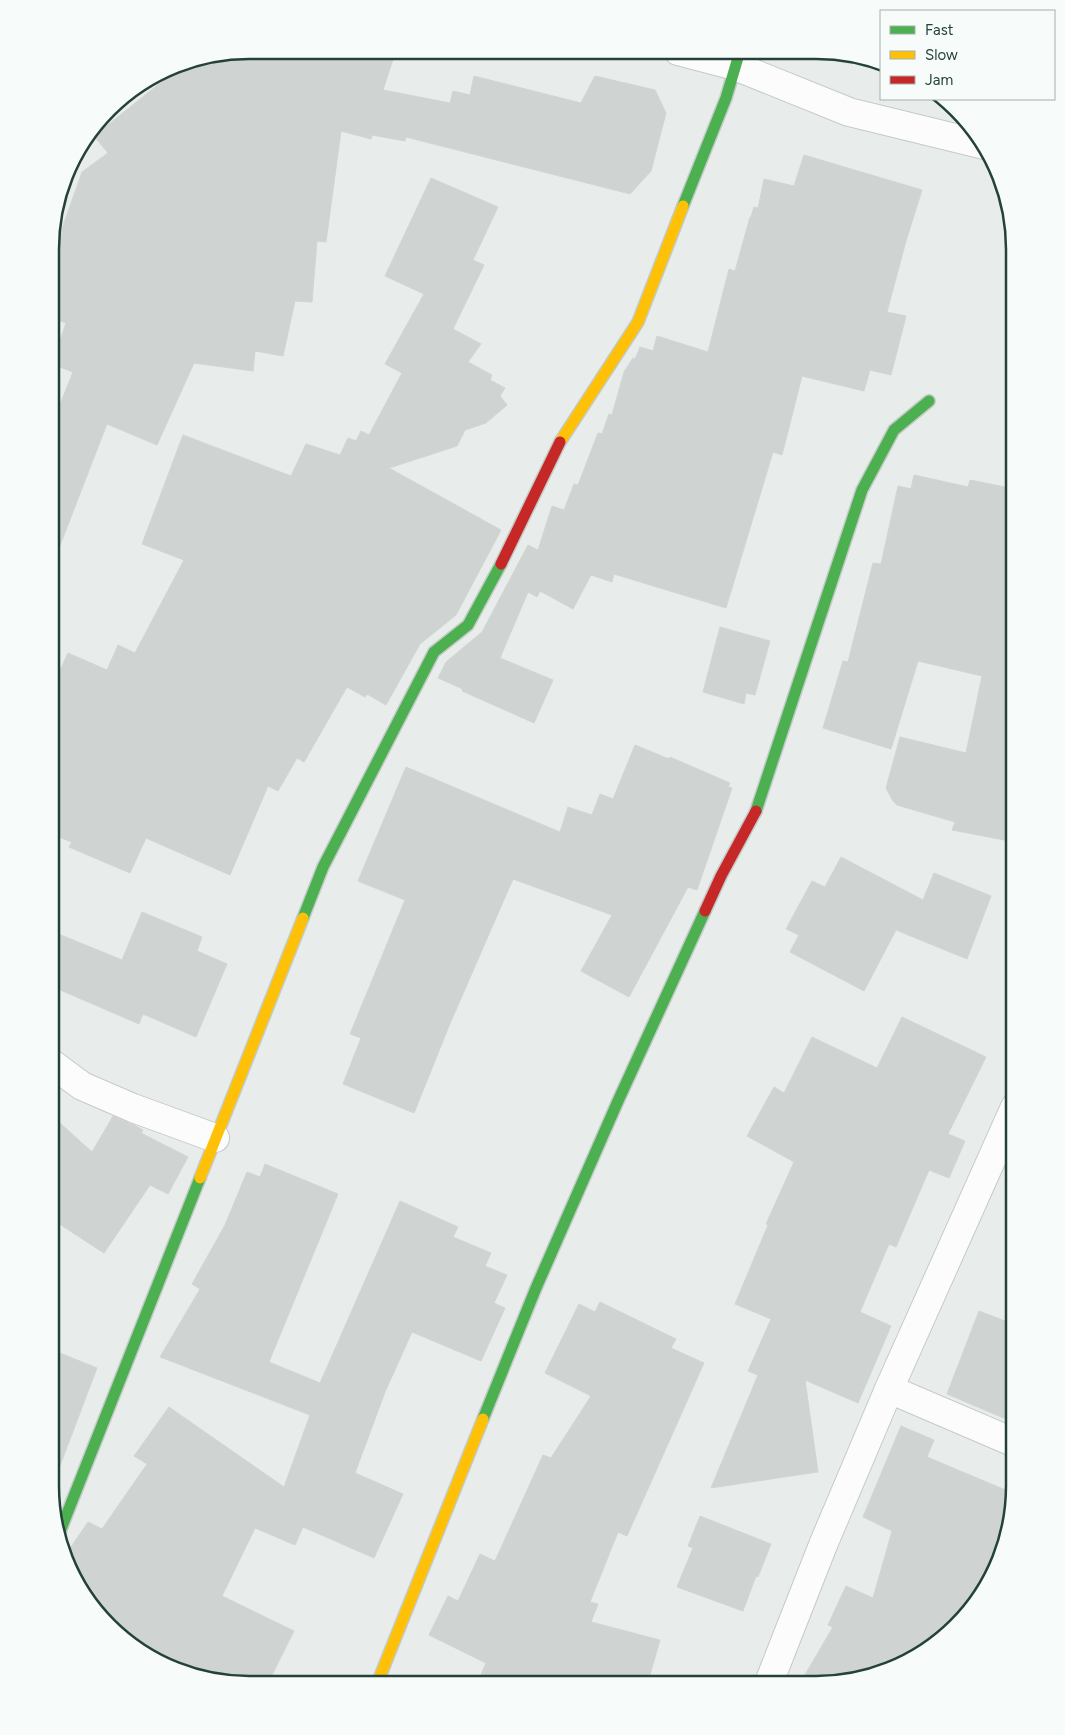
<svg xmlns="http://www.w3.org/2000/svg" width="1065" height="1735" font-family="Figtree,sans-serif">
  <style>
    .building { fill: #cfd4d2; stroke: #d1d6d4 }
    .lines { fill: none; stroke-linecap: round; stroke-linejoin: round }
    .street-casing { stroke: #c5cac8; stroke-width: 30 }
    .fast-casing { stroke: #c3cbc8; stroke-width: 14 }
    .slow-casing { stroke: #c3cbc8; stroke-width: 14 }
    .jam-casing { stroke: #c3cbc8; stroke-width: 14 }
    .street { stroke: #fcfcfc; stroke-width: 28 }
    .fast { stroke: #4caf50; stroke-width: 11 }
    .slow { stroke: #ffc107; stroke-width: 11 }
    .jam { stroke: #c62828; stroke-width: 11 }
    .rim { fill: none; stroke: #24423a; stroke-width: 2.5 }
  </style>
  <rect width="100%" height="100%" fill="#e8edeb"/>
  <g class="building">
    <path d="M248,50H396L383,90L450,103L453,91L470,95L474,76L581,103L595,76L655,90L666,113L651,171L630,194L406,137L405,141L372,135L371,139L341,131L326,242L317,241L312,302L295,301L283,356L255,351L253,371L194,363L157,445L107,424L54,561H51V427L73,372L52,364L66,323L52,318V257L82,172L108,153L94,136L185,63Z"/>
    <path d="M804,155L922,190L906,241L887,312L906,316L891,375L870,370L864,391L802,376L782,455L773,452L726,608L614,574L612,582L591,575L573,609L540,591L537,597L528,592L500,658L553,680L534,723L462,691L463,689L438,678L446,662L482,632L528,545L538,550L552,506L564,510L574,484L578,485L598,433L602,434L609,414L612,415L624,372L633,358L635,359L640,347L653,351L657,336L708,352L729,269L735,271L750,217H751L754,207L758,208L764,179L794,186Z"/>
    <path d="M431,178L498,207L473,260L484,265L453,329L481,344L468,362L492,375L490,380L505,388L500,396L507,405L486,423L465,430L457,446L389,468L501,530L456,615L420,644L386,705L367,694L365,697L347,687L304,762L297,758L278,791L268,786L230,875L146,838L130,873L69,847L72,842L51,834V690L68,653L107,670L118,645L135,653L184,560L142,544L183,435L291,476L306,444L340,455L348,438L356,441L361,431L369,435L402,373L385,364L424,294L385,276Z"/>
    <path d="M914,475L968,487L970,480L1015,489V842L952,830L955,822L897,805L893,801L886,788L900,737L966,753L982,676L918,661L891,749L823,728L843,661L848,662L873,563L881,564L898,486L911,489Z"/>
    <path d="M720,627L770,641L755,695L746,693L744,704L703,692Z"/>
    <path d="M635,745L669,759L670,757L730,783L728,787L732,788L697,890L688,887L629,997L581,971L612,915L513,879L449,1026L414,1113L343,1084L361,1038L350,1034L405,900L358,881L406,767L560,832L568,807L592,815L600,794L613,799Z"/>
    <path d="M841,857L923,900L934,873L991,896L967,959L896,930L864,991L790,952L799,935L786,929L812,881L825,887Z"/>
    <path d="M142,912L202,937L197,951L227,964L196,1037L143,1014L139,1024L51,986V931L122,960Z"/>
    <path d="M902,1017L986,1057L948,1134L965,1141L949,1178L929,1170L896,1247L889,1244L860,1312L891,1326L858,1403L805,1380L818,1472L711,1488L758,1375L748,1371L771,1319L735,1304L768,1225L766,1224L794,1162L747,1136L774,1087L784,1093L812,1037L877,1068Z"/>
    <path d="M50,1114L92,1152L113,1116L136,1126L143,1130L141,1133L188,1157L168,1194L150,1185L104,1253L50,1218Z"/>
    <path d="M265,1164L338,1194L269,1362L320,1383L400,1201L458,1227L453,1237L491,1253L485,1266L507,1275L494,1303L505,1308L481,1361L412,1332L385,1392L355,1473L403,1494L374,1558L303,1527L295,1545L255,1528L222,1596L294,1631L268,1683H223L173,1670L128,1644L91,1608L65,1562L64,1557L88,1522L102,1529L147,1464L134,1456L169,1407L284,1487L310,1415L160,1357L200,1289L192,1284L225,1225L247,1172L260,1177Z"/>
    <path d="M600,1302L676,1339L671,1348L704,1363L627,1536L618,1532L590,1602L598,1604L591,1622L660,1640L647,1685L477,1684L486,1663L429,1635L448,1596L458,1601L480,1554L495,1561L543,1455L551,1458L591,1396L545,1373L579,1304L595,1312Z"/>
    <path d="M979,1311L1015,1325V1400L1006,1419L947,1394Z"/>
    <path d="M50,1349L97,1368L53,1484L50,1483Z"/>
    <path d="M901,1426L934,1440L927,1457L1015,1494V1500L1000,1562L974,1607L938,1644L892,1670L817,1685H799L833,1627L828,1625L846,1586L873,1598L892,1531L863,1517Z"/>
    <path d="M700,1516L771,1544L758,1577L756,1576L743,1611L677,1587L693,1548L688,1546Z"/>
  </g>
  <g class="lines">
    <g class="street-casing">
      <g id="street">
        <path d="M678,51L735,66L849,112L984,145"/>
        <path d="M51,1063L82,1086L133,1108L215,1138"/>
        <path d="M889,1389L1015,1443"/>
        <path d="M768,1685L823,1545L889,1389L1015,1107"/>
      </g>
    </g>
    <g class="fast-casing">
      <g id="fast">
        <path d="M683,206L726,98L740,51"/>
        <path d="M756,811L862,490L894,430L929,401"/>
        <path d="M303,918L323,867L434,652L468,625L501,564"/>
        <path d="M483,1419L536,1288L618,1101L705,911"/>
        <path d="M59,1534L200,1178"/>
      </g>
    </g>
    <g class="slow-casing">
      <g id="slow">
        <path d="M560,442L638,322L683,206"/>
        <path d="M200,1178L303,918"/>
        <path d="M377,1684L483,1419"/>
      </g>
    </g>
    <g class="jam-casing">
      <g id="jam">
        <path d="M501,564L560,442"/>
        <path d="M705,911L721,876L756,811"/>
      </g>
    </g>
    <use href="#street" class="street"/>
    <use href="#fast" class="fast"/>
    <use href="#slow" class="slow"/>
    <use href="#jam" class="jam"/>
  </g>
  <path d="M0 0H1065V1735H0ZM249 59H816A190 190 0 0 1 1006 249V1486A190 190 0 0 1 816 1676H249A190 190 0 0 1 59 1486V249A190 190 0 0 1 249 59Z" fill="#f7fbf9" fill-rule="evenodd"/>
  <path class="rim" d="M249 59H816A190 190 0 0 1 1006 249V1486A190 190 0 0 1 816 1676H249A190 190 0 0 1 59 1486V249A190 190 0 0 1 249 59Z"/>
  <rect x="880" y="10" width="175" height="90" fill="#f7fbf9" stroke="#a3b1ad"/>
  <rect x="890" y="26" width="25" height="8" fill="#4caf50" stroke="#a3b1ad"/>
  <text x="925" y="35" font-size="15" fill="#24423a">Fast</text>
  <rect x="890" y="51" width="25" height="8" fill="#ffc107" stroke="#a3b1ad"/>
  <text x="925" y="60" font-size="15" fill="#24423a">Slow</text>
  <rect x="890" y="76" width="25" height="8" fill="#c62828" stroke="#a3b1ad"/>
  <text x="925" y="85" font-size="15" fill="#24423a">Jam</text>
</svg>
